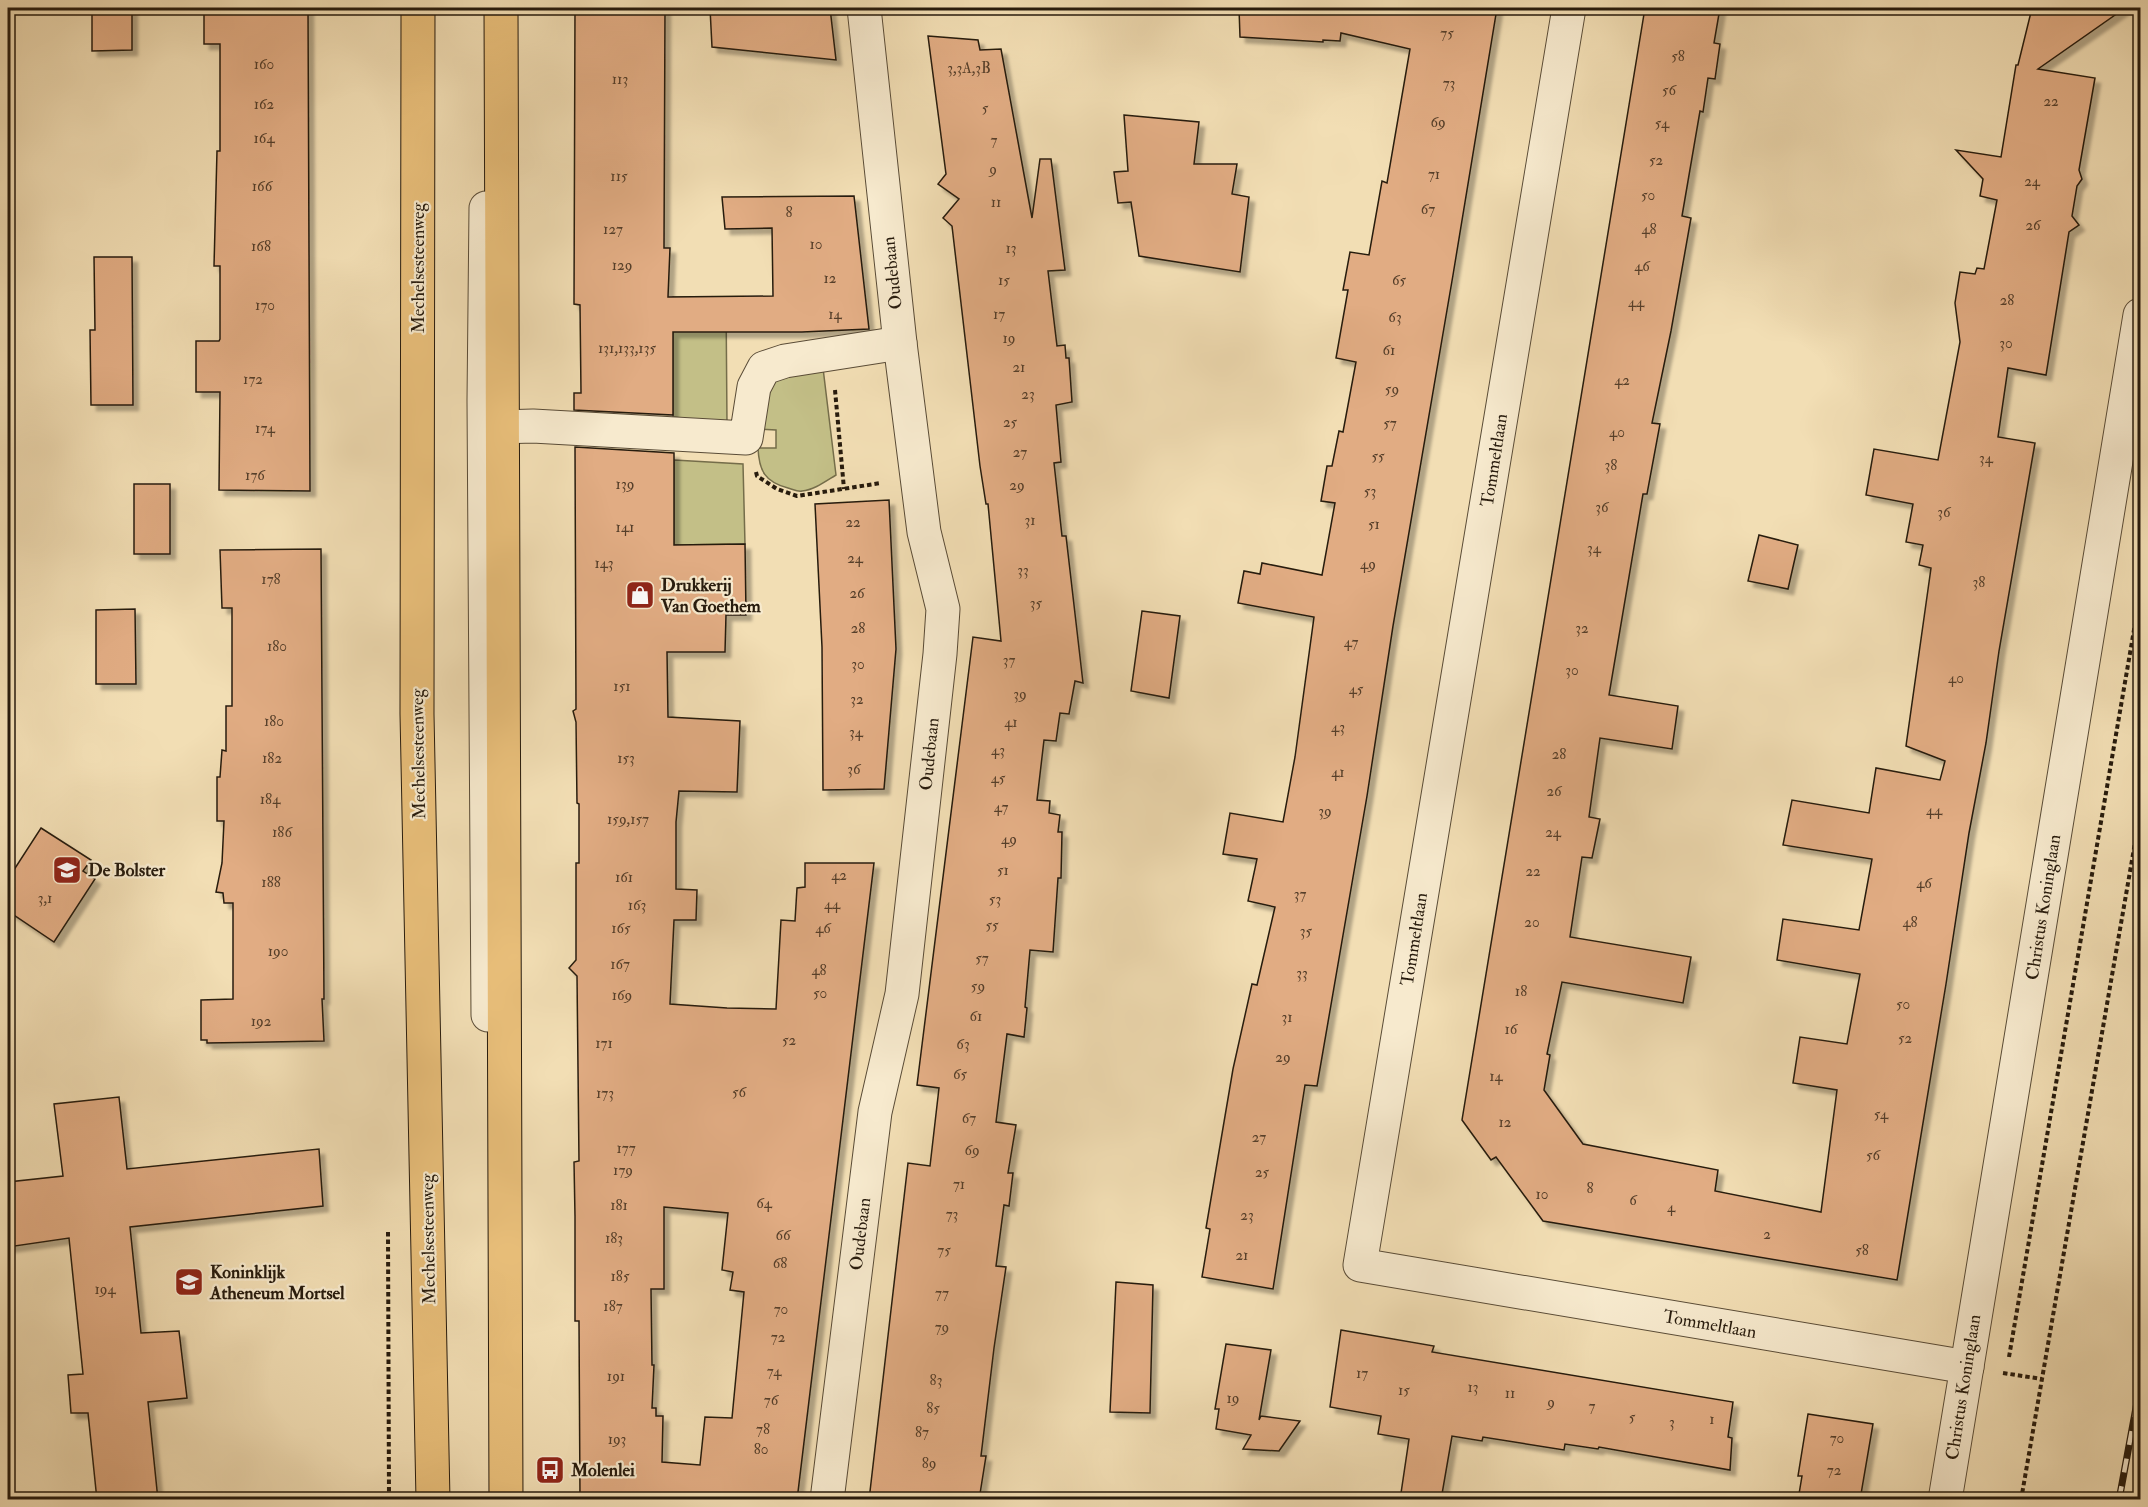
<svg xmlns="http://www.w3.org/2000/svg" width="2148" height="1507" font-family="'IM FELL Double Pica',serif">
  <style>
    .green { fill: #c3bf87; stroke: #756d4a; stroke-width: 1.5 }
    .building { fill: #e1ac83; stroke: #271b0d; stroke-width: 1.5; fill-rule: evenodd; filter: url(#shadow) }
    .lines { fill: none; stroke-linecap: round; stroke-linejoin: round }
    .minor-casing { stroke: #5a4c37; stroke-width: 35 }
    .major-casing { stroke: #271b0d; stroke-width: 35 }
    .path { stroke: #271b0d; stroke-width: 4; stroke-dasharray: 4.5 3; stroke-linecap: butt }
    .minor { stroke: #f7eace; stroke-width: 33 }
    .major { stroke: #e9bf7a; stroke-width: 33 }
    .rail-casing { stroke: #271b0d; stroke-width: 7 }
    .rail { stroke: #f7eace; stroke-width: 4.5; stroke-dasharray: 14; stroke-linecap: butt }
    .labels { text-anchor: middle; stroke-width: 4.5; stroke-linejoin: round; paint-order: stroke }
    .number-label { font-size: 15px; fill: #563f2a }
    .street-label { font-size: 18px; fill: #271b0d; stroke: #f7eace }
    .poi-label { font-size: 18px; font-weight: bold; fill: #271b0d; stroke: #f7eace; text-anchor: start }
  </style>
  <defs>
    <filter id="shadow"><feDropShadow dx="5.5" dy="5.5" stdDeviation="1.5" flood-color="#0004"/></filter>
  </defs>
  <rect width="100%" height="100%" fill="#f2deb4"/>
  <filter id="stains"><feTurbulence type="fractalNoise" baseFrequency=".00333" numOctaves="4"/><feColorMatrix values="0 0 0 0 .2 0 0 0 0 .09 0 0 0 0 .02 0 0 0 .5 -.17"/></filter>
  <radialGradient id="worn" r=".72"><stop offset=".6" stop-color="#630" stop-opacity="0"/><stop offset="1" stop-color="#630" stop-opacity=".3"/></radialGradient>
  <g class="green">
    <path d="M673,297H726L727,424L673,417Z"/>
    <path d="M823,368L836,475C826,481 814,490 802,491C798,492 792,489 788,488C765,482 759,471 758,448H776V430L759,429L775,373Z"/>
    <path d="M674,460L743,464L745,544L674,545Z"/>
  </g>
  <g class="building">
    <path d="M92,8H132V50L92,51Z"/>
    <path d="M204,8H308L310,491L219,490L220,392H196V341H219L220,339V266H214L217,151H220V44H204Z"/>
    <path d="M575,8H665L664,248H670L668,297L773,296L772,228L725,229L722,197L854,196L869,329L802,332H673V415L574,410V393H581L580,305L574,304Z"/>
    <path d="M710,8H830L836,60L712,47Z"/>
    <path d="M1239,8H1497L1453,275L1393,626L1367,796L1317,1086L1305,1085L1273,1289L1202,1277L1210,1229L1206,1228L1233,1069L1252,984L1257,985L1275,907L1248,901L1257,859L1223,854L1230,813L1283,822L1295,757L1314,617L1238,603L1244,571L1260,574L1262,563L1322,575L1335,503L1321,501L1327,466H1332L1339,431L1343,432L1356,362L1336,358L1348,290H1343L1350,252L1369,255L1382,181L1387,183L1410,49L1341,33L1340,41L1323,40V42L1240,37Z"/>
    <path d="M1645,8H1720L1714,43L1720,44L1715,79L1708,78L1703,112L1700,111L1682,216L1691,218L1671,331L1652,423L1660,424L1647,494H1643L1609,695L1678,706L1672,749L1600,738L1589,817L1600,819L1592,858L1582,857L1570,937L1691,957L1683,1003L1562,982L1547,1054L1550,1055L1544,1090L1583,1144L1718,1170L1715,1191L1821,1212L1837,1090L1793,1083L1800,1037L1847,1044L1860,974L1777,960L1783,919L1859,930L1872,859L1783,845L1792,800L1869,813L1876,768L1940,780L1945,761L1906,746L1931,568L1919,565L1923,545L1906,542L1913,504L1866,495L1874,449L1938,460L1960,342L1955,303L1960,272L1975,274L1977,268L1984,269L1997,200L1980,196L1983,179L1956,150L2001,157L2016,65H2018L2032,8H2125L2038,69L2095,78L2079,170L2082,179L2077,186L2072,216L2079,225L2069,232L2046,375L2008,368L1998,437L2035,443L1999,651L1986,743L1969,833L1946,984L1897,1280L1543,1221L1496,1157L1491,1160L1462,1120Z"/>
    <path d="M928,36L978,40L980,50L1001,49L1032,218L1040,159H1051L1065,270L1048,271L1057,346L1065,345L1066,358H1069L1072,402L1056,405L1061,462L1054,463L1062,536H1066L1083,683L1075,681L1069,714L1060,713L1056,741L1044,740L1037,800L1050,801L1049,813L1060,815L1058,832H1062L1061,878H1058L1053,952L1030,950L1025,1007L1027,1008L1024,1037L1007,1034L996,1122L1016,1125L1008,1173H1013L1009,1206L1004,1205L996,1266L1006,1267L994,1348L981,1456H986L979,1500H869L908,1163L930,1166L939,1088L917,1085L973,637L1001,641L988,504H986L980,466L952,226L943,218L959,199L938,184L946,174Z"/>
    <path d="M1124,115L1199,122L1194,164H1237L1232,194L1249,197L1240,272L1139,256L1131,202L1118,203L1114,172L1128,171Z"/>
    <path d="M94,257H132L133,405H91L90,330H95Z"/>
    <path d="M575,447L674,453V545L745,544L746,615H726L725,652H667L668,717L740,721L737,792L679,791L676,822V889L697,890L696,920H674L670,1004L727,1008L776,1009L781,920L795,921L797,888L805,887V863H874L797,1500H664L632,1497V1500H580L579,1321H575V1216L574,1162L579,1161L577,976L569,968L576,960V863H579V804L577,803L576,722L573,711L576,709ZM664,1207L728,1213L722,1270L733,1272L730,1290L744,1292L732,1418L705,1417L700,1465L662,1462L663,1416H656V1408H652L654,1365H652L651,1289H664Z"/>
    <rect x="134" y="484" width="36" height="70"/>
    <path d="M889,500L896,649L884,789L823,790L822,647L815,504Z"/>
    <path d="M1759,535L1798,545L1788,589L1748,581Z"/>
    <path d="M321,549L324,999H322L324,1041L207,1043V1040H201V1000L233,999V903H224L223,893L216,892L222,863L224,821H217V777H220L222,750L226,751V706H232V608H222L220,550Z"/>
    <path d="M135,609L136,684H96V610Z"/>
    <path d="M1142,611L1180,616L1169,698L1131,691Z"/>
    <path d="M41,828L91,860L83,871L95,879L54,942L8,911V879Z"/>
    <path d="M119,1097L127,1169L319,1149L323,1206L130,1227L141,1333L179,1331L187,1398L148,1402L158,1500H97L88,1413H71L68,1375L83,1374L69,1238L8,1247V1182L63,1176L54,1104Z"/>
    <path d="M1116,1282L1153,1285L1150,1413L1110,1412Z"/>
    <path d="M1341,1330L1434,1346L1432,1352L1733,1402L1728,1437L1732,1438L1730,1470L1599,1447L1598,1449L1565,1444L1564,1450L1483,1437L1482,1441L1452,1436L1441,1500H1400L1409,1439L1378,1434L1381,1416L1330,1407Z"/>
    <path d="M1226,1344L1271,1350L1259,1420L1261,1416L1300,1421L1279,1451L1243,1449L1251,1435L1216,1429L1219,1409H1215Z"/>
    <path d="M1808,1414L1873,1424L1860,1500H1798L1802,1476H1798Z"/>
  </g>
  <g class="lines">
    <g class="minor-casing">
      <g id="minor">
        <path d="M1569,8L1360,1265L1967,1367"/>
        <path d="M486,208L484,401L488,1015"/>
        <path d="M504,427L533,426L746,438L754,387L764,368L785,361L900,343"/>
        <path d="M827,1500L875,1112L902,994L940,654L943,609L924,532L900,343L864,8"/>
        <path d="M1945,1500L2140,315"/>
      </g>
    </g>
    <g class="major-casing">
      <g id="major">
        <path d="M418,8L417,714L433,1500"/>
        <path d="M501,8L506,1500"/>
      </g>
    </g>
    <g class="path">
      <path d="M835,390L844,489"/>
      <path d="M756,472L757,476L777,489L797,496L881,483"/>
      <path d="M388,1232L389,1500"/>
      <path d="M2009,1357L2140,595"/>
      <path d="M2003,1373L2042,1379"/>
      <path d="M2021,1500L2140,814"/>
    </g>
    <use href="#minor" class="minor"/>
    <use href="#major" class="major"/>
    <g class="rail-casing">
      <path id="rail" d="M2119,1500L2140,1386"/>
    </g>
    <use href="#rail" class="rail"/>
  </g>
  <defs>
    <g id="shop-square" transform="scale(1.5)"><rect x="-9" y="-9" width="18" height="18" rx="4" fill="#8f2418" stroke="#f7eace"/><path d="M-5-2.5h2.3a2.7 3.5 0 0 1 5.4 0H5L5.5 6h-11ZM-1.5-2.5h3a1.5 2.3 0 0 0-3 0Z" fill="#fff"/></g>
    <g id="school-square" transform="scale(1.5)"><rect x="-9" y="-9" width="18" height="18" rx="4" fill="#8f2418" stroke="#f7eace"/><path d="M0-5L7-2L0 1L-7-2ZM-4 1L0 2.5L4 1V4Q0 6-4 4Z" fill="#fff"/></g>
    <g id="bus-square" transform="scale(1.5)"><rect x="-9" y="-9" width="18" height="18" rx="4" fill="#8f2418" stroke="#f7eace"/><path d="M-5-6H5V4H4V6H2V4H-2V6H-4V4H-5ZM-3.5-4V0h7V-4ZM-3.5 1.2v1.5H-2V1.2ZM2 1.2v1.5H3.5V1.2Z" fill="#fff"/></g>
  </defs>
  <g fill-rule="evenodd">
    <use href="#shop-square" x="640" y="595"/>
    <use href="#school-square" x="67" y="870"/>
    <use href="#school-square" x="189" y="1282"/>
    <use href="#bus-square" x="550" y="1470"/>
  </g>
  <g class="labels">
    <g class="number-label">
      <text x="1447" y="38">75</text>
      <text x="1678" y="61">58</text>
      <text x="264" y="69">160</text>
      <text x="969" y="73">3,3A,3B</text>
      <text x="620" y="84">113</text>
      <text x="1449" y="88">73</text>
      <text x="1669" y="95">56</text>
      <text x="2051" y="106">22</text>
      <text x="264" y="109">162</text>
      <text x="985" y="113">5</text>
      <text x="1438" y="127">69</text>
      <text x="1662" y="128">54</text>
      <text x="264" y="143">164</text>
      <text x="994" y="145">7</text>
      <text x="1656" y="165">52</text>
      <text x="993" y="174">9</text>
      <text x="1434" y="179">71</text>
      <text x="619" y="181">115</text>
      <text x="2032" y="186">24</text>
      <text x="262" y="191">166</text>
      <text x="1648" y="200">50</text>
      <text x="996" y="207">11</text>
      <text x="1428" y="214">67</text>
      <text x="789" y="217">8</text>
      <text x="2033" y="230">26</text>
      <text x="613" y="234">127</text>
      <text x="1649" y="234">48</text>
      <text x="816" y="249">10</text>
      <text x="261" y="251">168</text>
      <text x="1011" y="253">13</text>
      <text x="622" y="270">129</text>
      <text x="1642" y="271">46</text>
      <text x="830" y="283">12</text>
      <text x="1004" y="285">15</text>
      <text x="1399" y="285">65</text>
      <text x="2007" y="305">28</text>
      <text x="1636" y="307">44</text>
      <text x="265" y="310">170</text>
      <text x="835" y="319">14</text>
      <text x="999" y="319">17</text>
      <text x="1395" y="322">63</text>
      <text x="1009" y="343">19</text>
      <text x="2006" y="348">30</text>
      <text x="627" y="353">131,133,135</text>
      <text x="1389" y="355">61</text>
      <text x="1019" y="372">21</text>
      <text x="253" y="384">172</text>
      <text x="1622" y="385">42</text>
      <text x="1392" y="394">59</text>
      <text x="1028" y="399">23</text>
      <text x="1010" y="427">25</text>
      <text x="1390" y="428">57</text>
      <text x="265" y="433">174</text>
      <text x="1617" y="437">40</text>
      <text x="1020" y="457">27</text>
      <text x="1378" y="461">55</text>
      <text x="1986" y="463">34</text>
      <text x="1611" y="470">38</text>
      <text x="255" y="480">176</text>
      <text x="625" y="489">139</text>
      <text x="1017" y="490">29</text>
      <text x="1370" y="496">53</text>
      <text x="1602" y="512">36</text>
      <text x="1944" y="517">36</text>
      <text x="1030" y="525">31</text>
      <text x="853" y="527">22</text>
      <text x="1374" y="529">51</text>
      <text x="625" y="532">141</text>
      <text x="1594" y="553">34</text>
      <text x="855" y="563">24</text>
      <text x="604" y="568">143</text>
      <text x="1368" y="569">49</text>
      <text x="1023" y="575">33</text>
      <text x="271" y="584">178</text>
      <text x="1979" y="587">38</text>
      <text x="857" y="598">26</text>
      <text x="1036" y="608">35</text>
      <text x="858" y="633">28</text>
      <text x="1582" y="633">32</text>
      <text x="1351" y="647">47</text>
      <text x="277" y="651">180</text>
      <text x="1009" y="665">37</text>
      <text x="858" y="669">30</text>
      <text x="1572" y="675">30</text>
      <text x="1956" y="683">40</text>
      <text x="622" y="691">151</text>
      <text x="1356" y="694">45</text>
      <text x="1020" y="699">39</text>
      <text x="857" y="704">32</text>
      <text x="274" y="726">180</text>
      <text x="1011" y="727">41</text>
      <text x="1338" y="732">43</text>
      <text x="856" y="737">34</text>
      <text x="998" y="755">43</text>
      <text x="1559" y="759">28</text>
      <text x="272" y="763">182</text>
      <text x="626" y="763">153</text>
      <text x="854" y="774">36</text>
      <text x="1338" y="777">41</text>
      <text x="998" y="783">45</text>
      <text x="1554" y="796">26</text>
      <text x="270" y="804">184</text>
      <text x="1001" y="812">47</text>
      <text x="1934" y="815">44</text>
      <text x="1325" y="816">39</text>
      <text x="628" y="824">159,157</text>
      <text x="282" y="837">186</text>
      <text x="1553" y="837">24</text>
      <text x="1009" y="844">49</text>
      <text x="1003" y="875">51</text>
      <text x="1533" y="876">22</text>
      <text x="839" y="880">42</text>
      <text x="624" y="882">161</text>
      <text x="271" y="887">188</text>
      <text x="1924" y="888">46</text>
      <text x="1300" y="899">37</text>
      <text x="45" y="903">3,1</text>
      <text x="995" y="904">53</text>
      <text x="832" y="909">44</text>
      <text x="637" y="910">163</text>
      <text x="1532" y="927">20</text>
      <text x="1910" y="927">48</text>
      <text x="992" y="930">55</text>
      <text x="621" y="933">165</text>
      <text x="823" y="933">46</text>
      <text x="1306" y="936">35</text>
      <text x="278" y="956">190</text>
      <text x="982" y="963">57</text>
      <text x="620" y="969">167</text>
      <text x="819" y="975">48</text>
      <text x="1302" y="978">33</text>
      <text x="978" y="991">59</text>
      <text x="1521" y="996">18</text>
      <text x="820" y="998">50</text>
      <text x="622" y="1000">169</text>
      <text x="1903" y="1009">50</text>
      <text x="976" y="1021">61</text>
      <text x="1287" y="1022">31</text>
      <text x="261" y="1026">192</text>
      <text x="1511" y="1034">16</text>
      <text x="1905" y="1043">52</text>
      <text x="789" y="1045">52</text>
      <text x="604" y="1048">171</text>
      <text x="963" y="1049">63</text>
      <text x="1283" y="1062">29</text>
      <text x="960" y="1079">65</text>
      <text x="1496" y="1081">14</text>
      <text x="739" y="1097">56</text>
      <text x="605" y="1098">173</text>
      <text x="1881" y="1119">54</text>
      <text x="969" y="1123">67</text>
      <text x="1505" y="1127">12</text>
      <text x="1259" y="1142">27</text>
      <text x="626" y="1153">177</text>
      <text x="972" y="1155">69</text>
      <text x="1873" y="1160">56</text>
      <text x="623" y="1175">179</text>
      <text x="1262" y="1177">25</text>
      <text x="959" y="1189">71</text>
      <text x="1590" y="1193">8</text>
      <text x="1542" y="1199">10</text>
      <text x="1633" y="1205">6</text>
      <text x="764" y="1208">64</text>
      <text x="619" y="1210">181</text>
      <text x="1671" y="1212">4</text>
      <text x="952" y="1219">73</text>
      <text x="1247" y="1220">23</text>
      <text x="1767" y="1239">2</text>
      <text x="783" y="1240">66</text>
      <text x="614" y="1243">183</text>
      <text x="944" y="1255">75</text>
      <text x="1862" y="1255">58</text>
      <text x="1242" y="1260">21</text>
      <text x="780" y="1268">68</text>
      <text x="620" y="1281">185</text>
      <text x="105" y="1294">194</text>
      <text x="942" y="1298">77</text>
      <text x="613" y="1311">187</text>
      <text x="781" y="1314">70</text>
      <text x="942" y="1332">79</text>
      <text x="778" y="1342">72</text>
      <text x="774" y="1376">74</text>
      <text x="1362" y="1378">17</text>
      <text x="616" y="1381">191</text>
      <text x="936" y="1385">83</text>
      <text x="1473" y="1392">13</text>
      <text x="1404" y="1395">15</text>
      <text x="1510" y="1398">11</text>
      <text x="1233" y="1403">19</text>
      <text x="771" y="1405">76</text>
      <text x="1551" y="1407">9</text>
      <text x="1592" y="1411">7</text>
      <text x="933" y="1413">85</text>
      <text x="1632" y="1422">5</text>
      <text x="1712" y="1424">1</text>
      <text x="1672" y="1427">3</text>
      <text x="763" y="1434">78</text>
      <text x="922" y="1437">87</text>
      <text x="1837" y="1443">70</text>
      <text x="617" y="1444">193</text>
      <text x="761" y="1454">80</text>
      <text x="929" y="1468">89</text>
      <text x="1834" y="1475">72</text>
    </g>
    <g class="street-label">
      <text transform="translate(418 268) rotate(-90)" y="6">Mechelsesteenweg</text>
      <text transform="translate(892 273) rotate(-96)" y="6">Oudebaan</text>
      <text transform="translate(1494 460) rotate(-81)" y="6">Tommeltlaan</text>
      <text transform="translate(418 754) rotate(-91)" y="6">Mechelsesteenweg</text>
      <text transform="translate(929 754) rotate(-84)" y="6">Oudebaan</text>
      <text transform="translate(2043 907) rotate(-81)" y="6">Christus Koninglaan</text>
      <text transform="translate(1414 939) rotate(-81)" y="6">Tommeltlaan</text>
      <text transform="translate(860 1234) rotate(-83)" y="6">Oudebaan</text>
      <text transform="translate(428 1239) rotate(-91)" y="6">Mechelsesteenweg</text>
      <text transform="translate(1710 1324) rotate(10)" y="6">Tommeltlaan</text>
      <text transform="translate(1963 1387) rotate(-81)" y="6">Christus Koninglaan</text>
    </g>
    <g class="poi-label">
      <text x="661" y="591">Drukkerij<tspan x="661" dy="21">Van Goethem</tspan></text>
      <text x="88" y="876">De Bolster</text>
      <text x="210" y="1278">Koninklijk<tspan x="210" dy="21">Atheneum Mortsel</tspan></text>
      <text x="571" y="1476">Molenlei</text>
    </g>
  </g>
  <rect width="2148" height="1507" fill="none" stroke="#f2deb4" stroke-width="30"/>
  <rect x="9" y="9" width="2130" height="1489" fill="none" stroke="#271b0d" stroke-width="3"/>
  <rect x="15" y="15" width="2118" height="1477" fill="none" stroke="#271b0d" stroke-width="1.5"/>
  <rect width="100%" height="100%" filter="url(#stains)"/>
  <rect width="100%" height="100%" fill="url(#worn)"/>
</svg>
